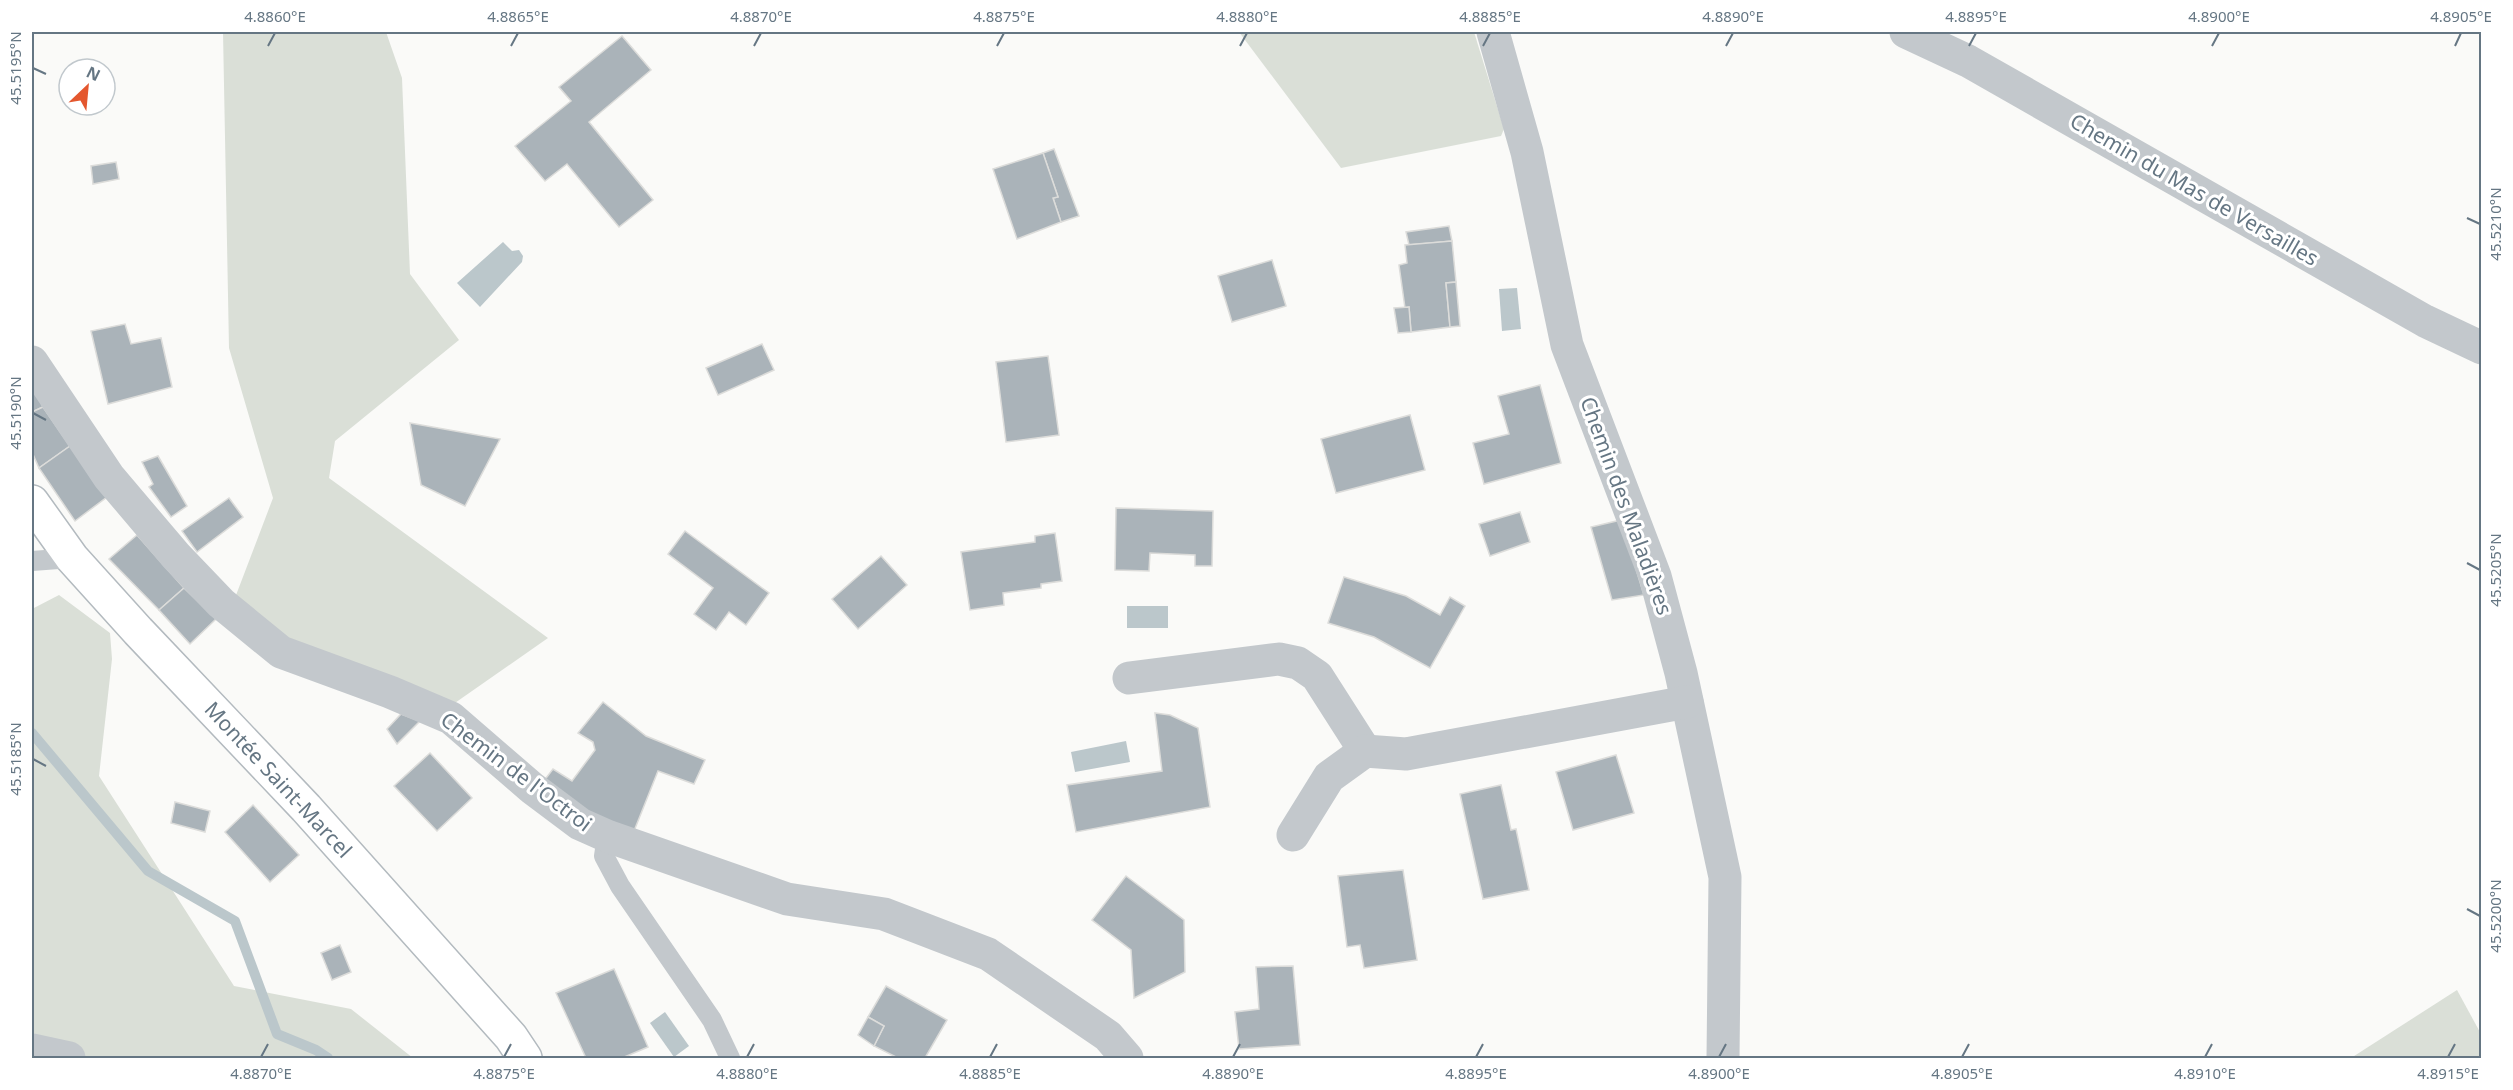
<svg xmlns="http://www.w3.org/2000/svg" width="2513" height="1090" font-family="'Noto Sans',sans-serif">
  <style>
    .green { fill: #dadfd7 }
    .water { fill: #bbc7cb }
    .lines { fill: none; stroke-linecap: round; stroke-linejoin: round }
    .stream { stroke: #bbc7cb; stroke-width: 10 }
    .building { fill: #aab3b9; stroke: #dcdcda; stroke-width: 1.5 }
    .secondary-casing { stroke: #b3babf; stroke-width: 36 }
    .lane { stroke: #c3c8cc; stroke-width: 20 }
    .street { stroke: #c3c8cc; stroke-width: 33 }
    .secondary { stroke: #fff; stroke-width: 33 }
    .ticks { fill: none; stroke: #657683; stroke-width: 2 }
    .labels { text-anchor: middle; stroke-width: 6; stroke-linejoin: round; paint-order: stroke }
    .street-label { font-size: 21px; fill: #657683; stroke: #fff }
    .neatline { fill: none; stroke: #657683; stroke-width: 2 }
    .ticks-label { font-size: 15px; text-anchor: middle; fill: #657683 }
  </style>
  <rect width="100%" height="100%" fill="#fafaf8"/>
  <g class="green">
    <path d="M223,32H386L402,78L410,274L459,340L335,441L329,478L548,638L452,705L297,643L233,603L273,498L229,348Z"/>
    <path d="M1239,32H1474L1504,129L1501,136L1341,168Z"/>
    <path d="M59,595L110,633L112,659L99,776L234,986L351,1009L413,1058H32V609Z"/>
    <path d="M2457,990L2481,1034V1058H2351Z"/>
  </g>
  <g class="water">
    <path d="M503,242L512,251L519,250L523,256L522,262L480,307L457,283Z"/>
    <path d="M1517,288L1521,329L1502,331L1499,289Z"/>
    <rect x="1127" y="606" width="41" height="22"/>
    <path d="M1126,741L1130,762L1075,772L1071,752Z"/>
    <path d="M665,1012L689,1046L674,1057L650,1023Z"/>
  </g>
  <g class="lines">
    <path class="stream" d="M32,733L148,871L235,921L277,1034L316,1050L328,1058"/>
  </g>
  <g class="building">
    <path d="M622,36L651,70L589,122L653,200L619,227L567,164L545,181L515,146L571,101L559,87Z"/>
    <path d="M1054,149L1079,216L1061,222L1053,198L1058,197L1043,153Z"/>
    <path d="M1043,153L1058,197L1053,198L1061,222L1017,239L993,169Z"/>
    <path d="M116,162L119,179L93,184L91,166Z"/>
    <path d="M1449,226L1452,241L1409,245L1406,232Z"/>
    <path d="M1452,241L1456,282L1446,283L1450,327L1411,332L1409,307L1405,308L1399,265L1407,263L1405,245Z"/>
    <path d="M1272,260L1286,306L1232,322L1218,276Z"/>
    <path d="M1456,282L1460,326L1450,327L1446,283Z"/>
    <path d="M1409,307L1411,332L1398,333L1394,308Z"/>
    <path d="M125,324L131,344L161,338L172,387L108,404L91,331Z"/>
    <path d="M762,344L774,370L718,395L706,368Z"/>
    <path d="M1048,356L1059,435L1006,442L996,362Z"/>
    <path d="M32,384L43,407L32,412Z"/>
    <path d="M1540,385L1561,463L1484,484L1473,443L1509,434L1498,396Z"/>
    <path d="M43,407L70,446L39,468L32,452V412Z"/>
    <path d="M1410,415L1425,470L1336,493L1321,439Z"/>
    <path d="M410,423L500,439L465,506L421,485Z"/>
    <path d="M70,446L107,497L75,521L39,468Z"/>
    <path d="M158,456L187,506L171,517L149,487L153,484L142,462Z"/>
    <path d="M229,498L243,517L197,552L182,531Z"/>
    <path d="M1116,508L1213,511L1212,566H1195V555L1150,553L1149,571L1115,570Z"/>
    <path d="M1520,512L1530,542L1490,556L1479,524Z"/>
    <path d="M1621,520L1644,595L1612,600L1591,527Z"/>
    <path d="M685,531L769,593L746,625L729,612L716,630L694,614L713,588L668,554Z"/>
    <path d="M1055,533L1062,581L1041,584V588L1003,593L1004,605L970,610L961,552L1035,542V536Z"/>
    <path d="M137,535L184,588L159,610L109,559Z"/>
    <path d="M881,556L907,585L858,629L832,599Z"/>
    <path d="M1344,577L1406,596L1440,615L1450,597L1465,606L1430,668L1374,637L1328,623Z"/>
    <path d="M184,588L216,619L190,644L159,610Z"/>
    <path d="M603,702L646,736L705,760L694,784L658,771L632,836L610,827L543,782L553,769L572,781L595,750L593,742L578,733Z"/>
    <path d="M1155,713L1170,715L1198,728L1210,807L1076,832L1067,785L1162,771Z"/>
    <path d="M401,714L420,721L397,744L387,729Z"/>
    <path d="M430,753L472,798L437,831L394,786Z"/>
    <path d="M1616,755L1634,813L1573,830L1556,772Z"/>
    <path d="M1501,785L1511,830L1516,829L1529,890L1483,899L1460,794Z"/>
    <path d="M175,802L210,811L205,832L171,823Z"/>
    <path d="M253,805L299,855L270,882L225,832Z"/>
    <path d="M1403,870L1417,960L1364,968L1360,945L1347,947L1338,876Z"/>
    <path d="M1126,876L1184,920L1185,972L1134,998L1131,950L1092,920Z"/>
    <path d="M340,945L351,972L332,980L321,953Z"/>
    <path d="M1293,966L1300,1045L1239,1049L1235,1012L1259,1009L1256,967Z"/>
    <path d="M614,969L648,1047L622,1058H586L556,993Z"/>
    <path d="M886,986L947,1020L925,1058H898L874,1046L884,1026L868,1017Z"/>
    <path d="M868,1017L884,1026L874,1046L858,1035Z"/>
  </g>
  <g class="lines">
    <g class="secondary-casing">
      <path id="secondary" d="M32,502L72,558L138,631L306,808L511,1037L525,1058"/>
    </g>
    <g class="lane">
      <path d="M32,561L72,558"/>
      <path d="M607,836L604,856L620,886L712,1020L730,1058"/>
    </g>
    <g class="street">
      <path d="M1493,32L1527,152L1567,345L1655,576L1681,673L1725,877L1723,1058"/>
      <path d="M1906,32L1968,61L2425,321L2482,348"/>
      <path d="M32,362L109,477L176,556L221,603L281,652L390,692L451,718L532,788L580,824L607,836L787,899L884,914L988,954L1108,1036L1127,1058"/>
      <path d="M1129,678L1279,659L1298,663L1317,676L1365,751"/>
      <path d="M1293,835L1329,777L1365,751L1406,754L1687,702"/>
      <path d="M32,1050L69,1058"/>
    </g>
    <use href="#secondary" class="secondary"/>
  </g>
  <path class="ticks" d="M268,46L275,33M511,46L518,33M754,46L761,33M997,46L1004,33M1240,46L1247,33M1483,46L1490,33M1726,46L1733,33M1969,46L1976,33M2212,46L2219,33M2455,46L2461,33M33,68L46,74M2467,218L2480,224M33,413L46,420M2467,563L2480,570M33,759L46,766M2467,909L2480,916M261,1057L268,1044M504,1057L511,1044M747,1057L754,1044M990,1057L997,1044M1233,1057L1240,1044M1476,1057L1483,1044M1719,1057L1726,1044M1962,1057L1969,1044M2205,1057L2212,1044M2448,1057L2455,1044"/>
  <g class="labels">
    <g class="street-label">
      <text transform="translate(2194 190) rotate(30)" y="7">Chemin du Mas de Versailles</text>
      <text transform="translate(1626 506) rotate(70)" y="7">Chemin des Maladières</text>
      <text transform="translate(516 772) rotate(37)" y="7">Chemin de l'Octroi</text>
      <text transform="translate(278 780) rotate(47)" y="7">Montée Saint-Marcel</text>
    </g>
  </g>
  <rect width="2513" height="1090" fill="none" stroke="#ffffff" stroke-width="66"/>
  <g transform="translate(87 87) rotate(26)"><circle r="28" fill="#ffffff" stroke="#c1c8cd" stroke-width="1.5"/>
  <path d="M0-4.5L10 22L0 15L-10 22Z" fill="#e4572e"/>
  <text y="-9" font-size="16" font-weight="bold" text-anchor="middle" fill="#657683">N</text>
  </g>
  <rect x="33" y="33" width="2447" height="1024" class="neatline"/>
  <g class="ticks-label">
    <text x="275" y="22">4.8860°E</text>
    <text x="518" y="22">4.8865°E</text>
    <text x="761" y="22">4.8870°E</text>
    <text x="1004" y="22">4.8875°E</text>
    <text x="1247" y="22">4.8880°E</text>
    <text x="1490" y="22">4.8885°E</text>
    <text x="1733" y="22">4.8890°E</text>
    <text x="1976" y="22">4.8895°E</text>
    <text x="2219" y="22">4.8900°E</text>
    <text x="2461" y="22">4.8905°E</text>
    <text transform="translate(16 68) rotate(-90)" y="5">45.5195°N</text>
    <text transform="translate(2496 224) rotate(-90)" y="5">45.5210°N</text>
    <text transform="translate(16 413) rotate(-90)" y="5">45.5190°N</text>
    <text transform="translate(2496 570) rotate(-90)" y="5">45.5205°N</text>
    <text transform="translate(16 759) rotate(-90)" y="5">45.5185°N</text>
    <text transform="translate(2496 916) rotate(-90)" y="5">45.5200°N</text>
    <text x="261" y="1079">4.8870°E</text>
    <text x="504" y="1079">4.8875°E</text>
    <text x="747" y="1079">4.8880°E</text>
    <text x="990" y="1079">4.8885°E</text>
    <text x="1233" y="1079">4.8890°E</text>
    <text x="1476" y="1079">4.8895°E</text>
    <text x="1719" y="1079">4.8900°E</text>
    <text x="1962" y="1079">4.8905°E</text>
    <text x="2205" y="1079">4.8910°E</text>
    <text x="2448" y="1079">4.8915°E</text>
  </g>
</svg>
